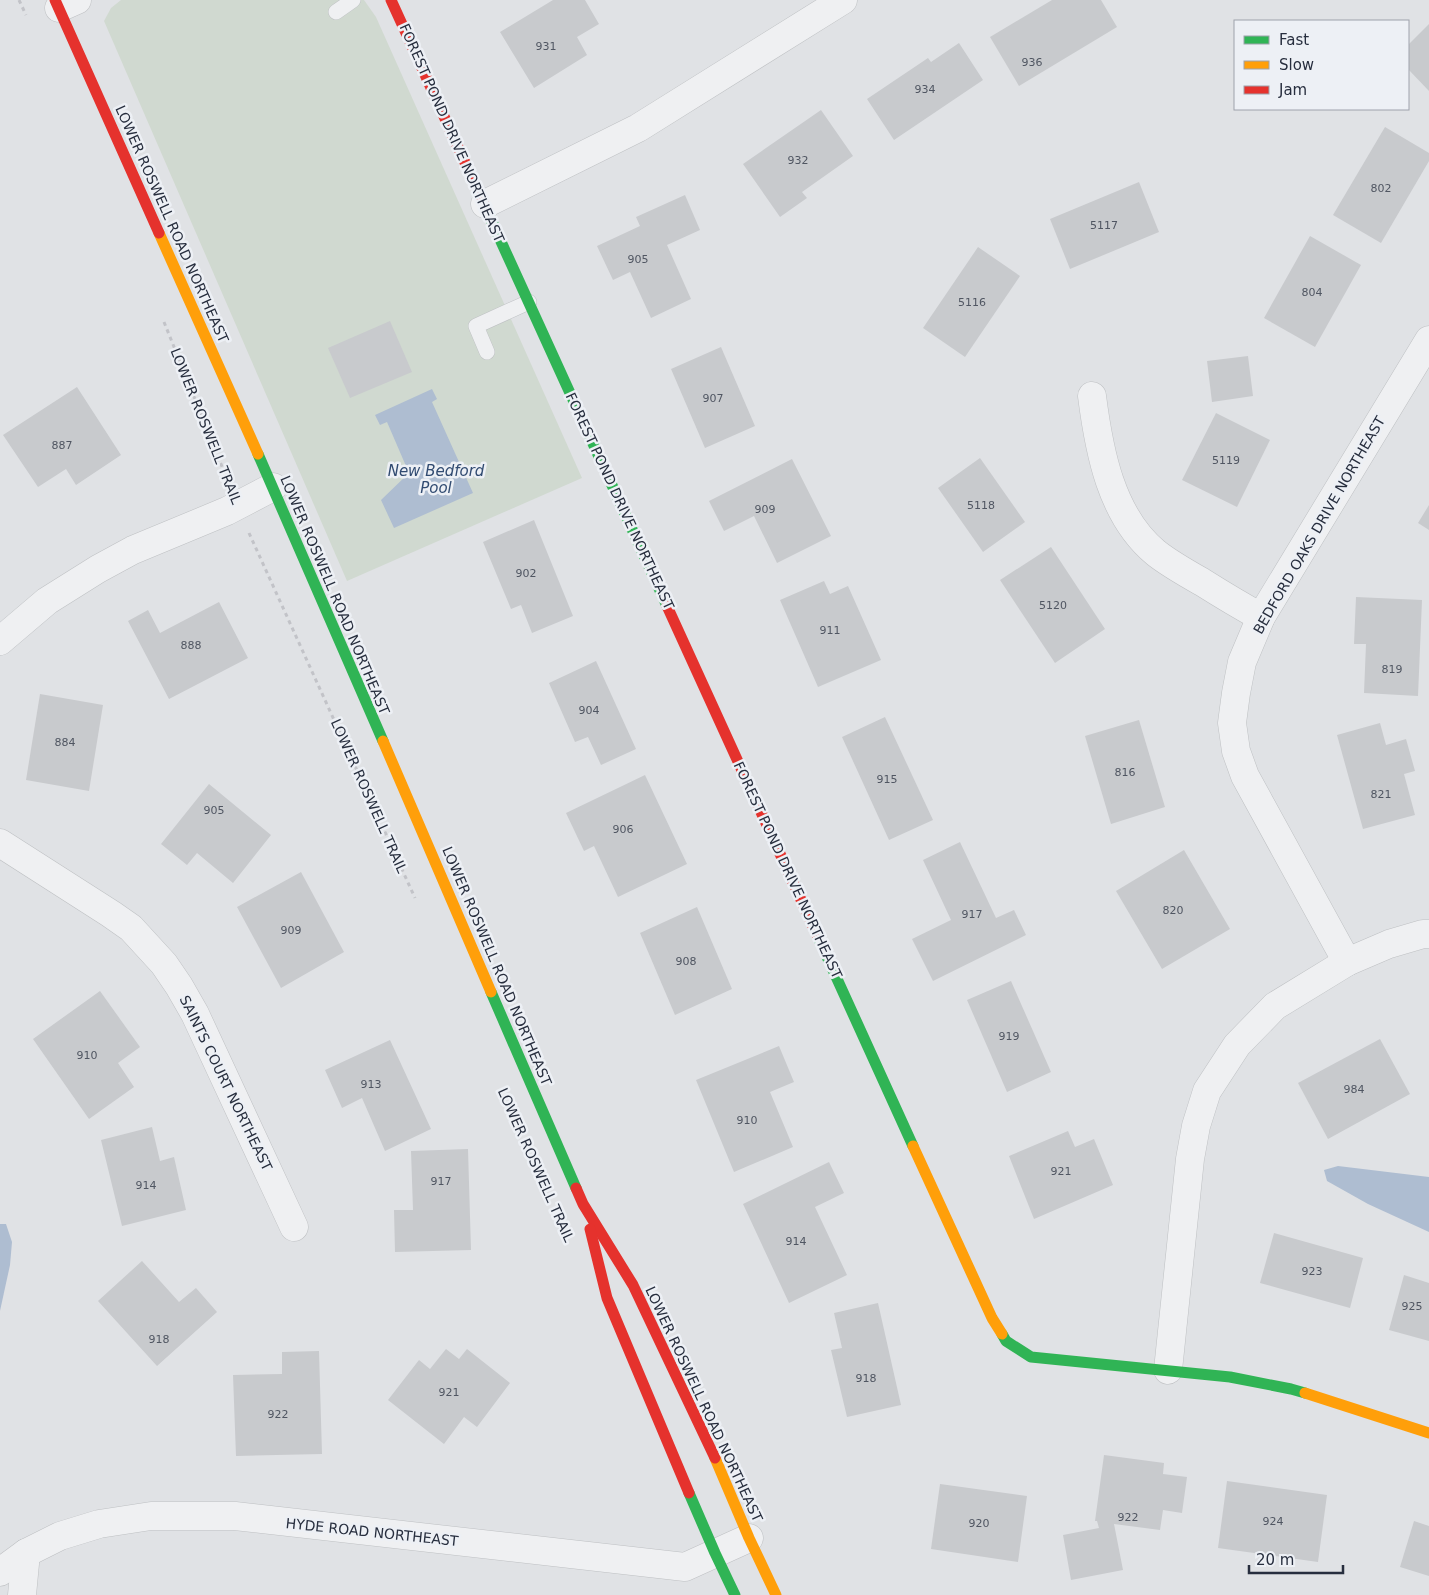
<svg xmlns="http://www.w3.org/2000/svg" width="1429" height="1595" font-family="'DejaVu Sans',sans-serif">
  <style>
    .green { fill: #d0d9d0 }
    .water { fill: #aebdd1 }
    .building { fill: #c8cacd }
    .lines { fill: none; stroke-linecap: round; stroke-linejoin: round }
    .lane-casing { stroke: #bec0c3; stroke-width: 16 }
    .street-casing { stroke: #bec0c3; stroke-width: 29 }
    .path { stroke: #c2c3c8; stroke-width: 3; stroke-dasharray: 4 4; stroke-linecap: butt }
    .lane { stroke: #eff0f2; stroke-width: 15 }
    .street { stroke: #eff0f2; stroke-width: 28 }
    .fast { stroke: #30b455; stroke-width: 11 }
    .slow { stroke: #ff9f0a; stroke-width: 11 }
    .jam { stroke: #e5322d; stroke-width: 11 }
    .labels { text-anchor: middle; stroke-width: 5; stroke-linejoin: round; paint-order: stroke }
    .number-label { font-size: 11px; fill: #505662 }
    .street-label { font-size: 14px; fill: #272e3e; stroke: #edf0f5 }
    .water-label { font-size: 15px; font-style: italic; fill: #314b71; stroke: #edf0f5 }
  </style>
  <rect width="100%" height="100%" fill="#e0e2e5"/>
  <path class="green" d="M121,0H364L376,17L582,478L347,581L104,21L111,8Z"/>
  <g class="water">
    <path d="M432,389L437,399L432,402L473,493L394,528L381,500L409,473L387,422L380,425L375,415Z"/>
    <path d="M1338,1166L1429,1177V1232L1368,1204L1327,1181L1324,1170Z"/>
    <path d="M0,1224H6L12,1242L10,1265L0,1311Z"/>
  </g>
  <g class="building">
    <path d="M553,0H585L599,24L577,37L587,55L534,88L500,32Z"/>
    <path d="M1052,0H1101L1117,27L1019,86L990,37Z"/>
    <path d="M1429,24V91L1408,69V45Z"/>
    <path d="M959,43L983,80L894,140L867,99L928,58L931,62Z"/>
    <path d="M821,110L853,156L802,192L807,198L780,217L743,164Z"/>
    <path d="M1385,127L1429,153V161L1381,243L1333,215Z"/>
    <path d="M1139,182L1159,232L1070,269L1050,219Z"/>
    <path d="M685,195L700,230L667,245L691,299L651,318L630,272L613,280L597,246L640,226L636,217Z"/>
    <path d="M1310,236L1361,265L1315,347L1264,318Z"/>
    <path d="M978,247L1020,276L965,357L923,328Z"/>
    <path d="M390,321L412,372L350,398L328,348Z"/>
    <path d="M721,347L755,426L705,448L671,369Z"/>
    <path d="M1248,356L1253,396L1212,402L1207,361Z"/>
    <path d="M77,387L121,455L76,485L66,469L38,487L3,435Z"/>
    <path d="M1216,413L1270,440L1237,507L1182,480Z"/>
    <path d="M980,458L1025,522L983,552L938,488Z"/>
    <path d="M792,459L831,536L777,563L754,516L724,531L709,501Z"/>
    <path d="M1429,505V530L1418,523Z"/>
    <path d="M534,520L573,616L532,633L521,605L511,609L483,542Z"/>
    <path d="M1051,547L1105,629L1055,663L1000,580Z"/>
    <path d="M824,581L830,594L848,586L881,660L818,687L780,600Z"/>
    <path d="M1356,597L1422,600L1418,696L1364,693L1366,644H1354Z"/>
    <path d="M219,602L248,658L169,699L128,621L148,610L160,633Z"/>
    <path d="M596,661L636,749L601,765L588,737L575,742L549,683Z"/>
    <path d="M40,694L103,705L89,791L26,780Z"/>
    <path d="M885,717L933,820L889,840L842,737Z"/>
    <path d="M1139,720L1165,807L1111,824L1085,736Z"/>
    <path d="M1380,723L1386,745L1406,739L1415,771L1404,774L1415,815L1363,829L1337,735Z"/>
    <path d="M645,775L687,864L618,897L594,846L584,851L566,813Z"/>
    <path d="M209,784L271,835L233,883L197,853L187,865L161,844Z"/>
    <path d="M960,842L996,918L1014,910L1026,935L933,981L912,939L951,920L923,860Z"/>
    <path d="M1184,850L1230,929L1162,969L1116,891Z"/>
    <path d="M301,872L344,952L281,988L237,907Z"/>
    <path d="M697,907L732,989L675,1015L640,933Z"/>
    <path d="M1011,981L1051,1072L1007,1092L967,1000Z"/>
    <path d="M100,991L140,1047L118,1063L134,1087L89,1119L33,1039Z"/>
    <path d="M1380,1039L1410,1094L1328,1139L1298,1083Z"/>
    <path d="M390,1040L431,1129L385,1151L362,1098L342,1108L325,1070Z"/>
    <path d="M779,1046L794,1082L770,1092L793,1147L734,1172L696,1080Z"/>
    <path d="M152,1127L160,1161L174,1157L186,1210L122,1226L101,1140Z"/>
    <path d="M1068,1131L1075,1147L1094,1139L1113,1185L1034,1219L1009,1156Z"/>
    <path d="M468,1149L471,1250L395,1252L394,1210H413L411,1151Z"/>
    <path d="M829,1162L844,1193L815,1207L847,1275L789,1303L743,1204Z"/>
    <path d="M1274,1233L1363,1258L1350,1308L1260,1283Z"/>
    <path d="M142,1261L179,1302L196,1288L217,1312L157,1366L98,1301Z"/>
    <path d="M1404,1275L1429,1283V1341L1389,1330Z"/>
    <path d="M878,1303L901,1405L847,1417L831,1350L842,1348L834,1313Z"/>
    <path d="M446,1349L459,1359L467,1349L510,1383L477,1427L464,1417L444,1444L388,1400L419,1360L430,1369Z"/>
    <path d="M319,1351L322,1454L236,1456L233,1375L282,1374V1352Z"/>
    <path d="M1104,1455L1164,1463L1163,1474L1187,1477L1182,1513L1163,1510L1160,1530L1114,1524L1123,1570L1071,1580L1063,1535L1099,1528L1097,1521H1095Z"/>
    <path d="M1227,1481L1327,1495L1318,1562L1218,1548Z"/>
    <path d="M940,1484L1027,1496L1018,1562L931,1549Z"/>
    <path d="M1414,1521L1429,1526V1576L1400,1567Z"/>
  </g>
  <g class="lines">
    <g class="lane-casing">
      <g id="lane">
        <path d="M336,12L353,0"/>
        <path d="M487,352L476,326L529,302"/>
      </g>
    </g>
    <g class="street-casing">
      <g id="street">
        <path d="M59,8L77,0"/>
        <path d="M485,204L638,128L843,0"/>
        <path d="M1092,396C1099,451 1111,516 1156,553C1170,564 1186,573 1202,582C1221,594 1241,606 1261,617"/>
        <path d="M0,641L47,601L98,569L133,550L227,511L273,487"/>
        <path d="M0,843L111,914L131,928L164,964L179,986L195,1014L294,1227"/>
        <path d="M1347,962L1245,776L1236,751L1232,723L1236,693L1242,662L1261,617L1429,340"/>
        <path d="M1168,1370L1190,1159L1196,1126L1207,1091L1237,1045L1275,1006L1347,962L1389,944L1423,934H1429"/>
        <path d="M0,1572L26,1553L60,1536L99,1524L151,1516H235L685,1567L749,1538"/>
        <path d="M22,1595L26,1553"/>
      </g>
    </g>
    <g class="path">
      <path d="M19,0L26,15"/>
      <path d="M164,322L227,479"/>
      <path d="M249,533L415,898"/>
    </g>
    <use href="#lane" class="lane"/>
    <use href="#street" class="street"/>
    <g class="fast">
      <path d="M488,213L667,606"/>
      <path d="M258,454L383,741"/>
      <path d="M818,937L913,1146"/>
      <path d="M491,992L576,1188"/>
      <path d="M1002,1334L1006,1341L1031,1357L1230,1377L1291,1389L1305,1393"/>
      <path d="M689,1493L715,1553L735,1595"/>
    </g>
    <g class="slow">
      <path d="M159,233L258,454"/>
      <path d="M383,741L491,992"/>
      <path d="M913,1146L992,1318L1002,1334"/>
      <path d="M1305,1393L1429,1433"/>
      <path d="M715,1458L749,1538L776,1595"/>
    </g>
    <g class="jam">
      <path d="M55,0L159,233"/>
      <path d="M391,0L488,213"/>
      <path d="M667,606L818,937"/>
      <path d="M576,1188L583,1204L633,1285L715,1458"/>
      <path d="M590,1229L607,1298L689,1493"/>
    </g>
  </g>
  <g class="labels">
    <g class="number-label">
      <text x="546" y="50">931</text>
      <text x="1032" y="66">936</text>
      <text x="925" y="93">934</text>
      <text x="798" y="164">932</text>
      <text x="1381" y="192">802</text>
      <text x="1104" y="229">5117</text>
      <text x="638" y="263">905</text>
      <text x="1312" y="296">804</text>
      <text x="972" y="306">5116</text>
      <text x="713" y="402">907</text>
      <text x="62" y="449">887</text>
      <text x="1226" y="464">5119</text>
      <text x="981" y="509">5118</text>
      <text x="765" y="513">909</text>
      <text x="526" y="577">902</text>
      <text x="1053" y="609">5120</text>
      <text x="830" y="634">911</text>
      <text x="191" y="649">888</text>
      <text x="1392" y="673">819</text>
      <text x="589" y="714">904</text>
      <text x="65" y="746">884</text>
      <text x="1125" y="776">816</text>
      <text x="887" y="783">915</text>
      <text x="1381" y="798">821</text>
      <text x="214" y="814">905</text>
      <text x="623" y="833">906</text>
      <text x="1173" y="914">820</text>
      <text x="972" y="918">917</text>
      <text x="291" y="934">909</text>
      <text x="686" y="965">908</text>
      <text x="1009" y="1040">919</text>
      <text x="87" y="1059">910</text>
      <text x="371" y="1088">913</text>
      <text x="1354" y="1093">984</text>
      <text x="747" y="1124">910</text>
      <text x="1061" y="1175">921</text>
      <text x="441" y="1185">917</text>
      <text x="146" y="1189">914</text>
      <text x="796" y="1245">914</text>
      <text x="1312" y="1275">923</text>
      <text x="1412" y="1310">925</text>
      <text x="159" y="1343">918</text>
      <text x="866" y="1382">918</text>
      <text x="449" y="1396">921</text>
      <text x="278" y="1418">922</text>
      <text x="1128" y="1521">922</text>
      <text x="1273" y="1525">924</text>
      <text x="979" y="1527">920</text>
    </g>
    <g class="street-label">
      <text transform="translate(452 133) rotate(66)" y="5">FOREST POND DRIVE NORTHEAST</text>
      <text transform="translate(172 224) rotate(66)" y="5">LOWER ROSWELL ROAD NORTHEAST</text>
      <text transform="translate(206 426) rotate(68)" y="5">LOWER ROSWELL TRAIL</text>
      <text transform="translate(620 501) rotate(65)" y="5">FOREST POND DRIVE NORTHEAST</text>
      <text transform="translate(1319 525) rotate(-60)" y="5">BEDFORD OAKS DRIVE NORTHEAST</text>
      <text transform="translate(335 595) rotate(67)" y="5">LOWER ROSWELL ROAD NORTHEAST</text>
      <text transform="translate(369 796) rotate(66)" y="5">LOWER ROSWELL TRAIL</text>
      <text transform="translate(788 870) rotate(65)" y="5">FOREST POND DRIVE NORTHEAST</text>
      <text transform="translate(497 966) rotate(67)" y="5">LOWER ROSWELL ROAD NORTHEAST</text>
      <text transform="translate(226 1083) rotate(64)" y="5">SAINTS COURT NORTHEAST</text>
      <text transform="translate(536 1165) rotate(66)" y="5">LOWER ROSWELL TRAIL</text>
      <text transform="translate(704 1404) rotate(65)" y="5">LOWER ROSWELL ROAD NORTHEAST</text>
      <text transform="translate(372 1532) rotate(6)" y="5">HYDE ROAD NORTHEAST</text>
    </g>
    <g class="water-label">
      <text x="436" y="476">New Bedford<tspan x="436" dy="17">Pool</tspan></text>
    </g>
  </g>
  <rect x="1234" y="20" width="175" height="90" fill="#edf0f5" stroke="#9ea2ac"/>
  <rect x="1244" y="36" width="25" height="8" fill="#30b455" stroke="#9ea2ac"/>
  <text x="1279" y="45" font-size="15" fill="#272e3e">Fast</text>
  <rect x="1244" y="61" width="25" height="8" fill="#ff9f0a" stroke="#9ea2ac"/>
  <text x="1279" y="70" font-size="15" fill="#272e3e">Slow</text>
  <rect x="1244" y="86" width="25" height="8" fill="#e5322d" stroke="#9ea2ac"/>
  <text x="1279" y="95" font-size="15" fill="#272e3e">Jam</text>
  <path d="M1249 1565v8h94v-8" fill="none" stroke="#272e3e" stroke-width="2.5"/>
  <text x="1256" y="1565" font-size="15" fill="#272e3e" stroke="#edf0f5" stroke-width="4" paint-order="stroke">20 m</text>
</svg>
